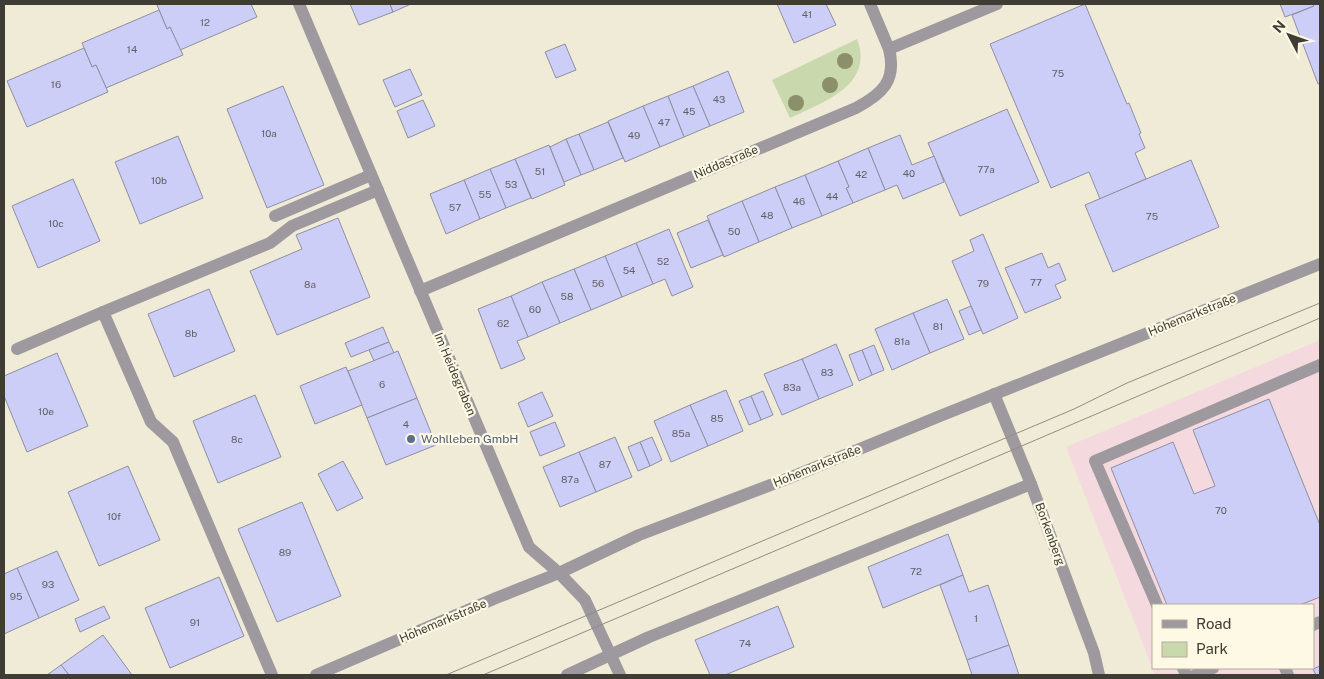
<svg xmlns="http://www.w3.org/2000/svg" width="1324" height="679" font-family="'Public Sans',sans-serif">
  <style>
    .industrial { fill: #f4d9df; fill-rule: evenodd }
    .green { fill: #cad8ad }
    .building { fill: #cdcef7; stroke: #8e8fa2 }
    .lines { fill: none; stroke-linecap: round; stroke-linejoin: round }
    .minor { stroke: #9e989f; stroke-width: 12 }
    .tram { stroke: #918e80; stroke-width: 1 }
    .tree { fill: #8b8f6a }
    .service-dot { fill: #5c6f8a; stroke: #fdf9e4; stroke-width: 2 }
    .labels { text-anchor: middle; stroke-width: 4.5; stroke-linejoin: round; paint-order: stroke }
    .number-label { font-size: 10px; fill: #626065 }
    .street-label { font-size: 12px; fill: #3e3c34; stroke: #fdf9e4 }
    .service-label { font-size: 12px; fill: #4e5e75; stroke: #fdf9e4; text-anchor: start }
  </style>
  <rect width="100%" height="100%" fill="#f0ebd7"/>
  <path class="industrial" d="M1320,340V675H1155L1066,447ZM1153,605H1313V668H1153Z"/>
  <path class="green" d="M857,39C875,85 822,103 790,118L772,80Z"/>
  <g class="building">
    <path d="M161,4H251L257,17L180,50L170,27L167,29L157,5Z"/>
    <path d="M350,4H390L393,12L359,25Z"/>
    <path d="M390,4H411L393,12Z"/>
    <path d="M777,4H826L836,25L794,43Z"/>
    <path d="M1085,4L1127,104L1129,103L1141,133L1139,134L1145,148L1135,153L1146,179L1100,199L1089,172L1051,188L990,44Z"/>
    <path d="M1280,4H1312L1314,6L1285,17Z"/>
    <path d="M1312,4H1320V83L1318,84L1292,15L1314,6Z"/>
    <path d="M159,10L167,29L170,27L183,55L106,88L96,65L92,67L82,43Z"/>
    <path d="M565,44L576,70L556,78L545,52Z"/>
    <path d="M84,48L92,67L96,65L108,92L27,127L7,81Z"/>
    <path d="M410,69L422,95L395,107L383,80Z"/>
    <path d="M728,71L744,112L710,126L693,86Z"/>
    <path d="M283,86L324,185L267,208L227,109Z"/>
    <path d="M693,86L710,126L684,137L668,96Z"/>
    <path d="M668,96L684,137L660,147L643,106Z"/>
    <path d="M423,100L435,126L408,138L397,111Z"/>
    <path d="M643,106L660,147L625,162L608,121Z"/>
    <path d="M1007,109L1039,182L960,216L928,143Z"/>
    <path d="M608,122L623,158L594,170L579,134Z"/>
    <path d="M579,134L594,170L581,175L566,139Z"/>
    <path d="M900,135L912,165L934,156L944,182L903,199L897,185L885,190L868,148Z"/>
    <path d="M178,136L203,198L140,224L115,162Z"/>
    <path d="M566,139L581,175L564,182L550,147Z"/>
    <path d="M549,145L565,185L532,199L515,159Z"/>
    <path d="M868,148L885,190L853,203L846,188L849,187L838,161Z"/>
    <path d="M515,159L531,198L506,208L490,169Z"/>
    <path d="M1191,160L1219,227L1113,272L1085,205Z"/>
    <path d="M838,161L849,187L846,188L853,203L822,216L805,175Z"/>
    <path d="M490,169L506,208L480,219L464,180Z"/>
    <path d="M805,175L822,216L792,228L775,187Z"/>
    <path d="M73,179L100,241L38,268L12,206Z"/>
    <path d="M464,180L480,219L446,234L430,194Z"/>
    <path d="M775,187L792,228L759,242L742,201Z"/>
    <path d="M742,201L759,242L724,257L707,216Z"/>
    <path d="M338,218L370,297L277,335L250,271L302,249L296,235Z"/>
    <path d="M708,220L723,255L691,268L677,233Z"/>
    <path d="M669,229L693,287L672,296L665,279L653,284L636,243Z"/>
    <path d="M983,234L1018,318L983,334L952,261L974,251L970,240Z"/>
    <path d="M636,243L653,284L622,297L605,256Z"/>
    <path d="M1042,253L1048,268L1059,263L1066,280L1055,285L1061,298L1025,313L1005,268Z"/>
    <path d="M605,256L622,297L591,310L574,269Z"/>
    <path d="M574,269L591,310L560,323L542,282Z"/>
    <path d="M542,282L560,323L528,337L511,296Z"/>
    <path d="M209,289L235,351L174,377L148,314Z"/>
    <path d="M511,296L528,337L517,341L525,359L501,369L478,309Z"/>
    <path d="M947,299L964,339L930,353L913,313Z"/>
    <path d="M971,306L981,330L969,335L959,311Z"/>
    <path d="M913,313L930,353L892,370L875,329Z"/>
    <path d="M383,327L389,342L351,357L345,343Z"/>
    <path d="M389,342L394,353L374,361L369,350Z"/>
    <path d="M836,344L853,385L819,399L802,359Z"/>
    <path d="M874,345L884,370L872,375L862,350Z"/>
    <path d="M862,350L872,375L859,381L849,355Z"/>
    <path d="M398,351L417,398L367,418L348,371Z"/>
    <path d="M57,353L88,426L27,452L4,396V376Z"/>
    <path d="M802,359L819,399L782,415L764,374Z"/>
    <path d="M346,367L362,405L315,424L300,386Z"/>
    <path d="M726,390L743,431L708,446L690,405Z"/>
    <path d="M763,391L773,415L761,420L751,396Z"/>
    <path d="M542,392L553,416L528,427L518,403Z"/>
    <path d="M255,395L281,457L218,483L193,421Z"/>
    <path d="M751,396L761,420L749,425L739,401Z"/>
    <path d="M417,398L436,445L386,465L367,418Z"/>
    <path d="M1269,399L1320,525V597L1300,605H1167L1111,468L1173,442L1194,494L1215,486L1193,430Z"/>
    <path d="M690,405L708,446L671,462L654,421Z"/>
    <path d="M555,422L565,446L540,456L530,432Z"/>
    <path d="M615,437L632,477L596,492L579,452Z"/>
    <path d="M652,437L662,460L650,466L640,442Z"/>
    <path d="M640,442L650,466L638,471L628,447Z"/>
    <path d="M579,452L596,492L560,507L543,467Z"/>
    <path d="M343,461L363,498L337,511L318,474Z"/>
    <path d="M128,466L160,540L99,566L68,492Z"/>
    <path d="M302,502L341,596L277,622L238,529Z"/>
    <path d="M948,534L963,575L883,608L868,567Z"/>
    <path d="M57,551L79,600L39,618L17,568Z"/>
    <path d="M17,568L39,618L4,634V574Z"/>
    <path d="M963,575L969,592L988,585L1009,645L967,660L940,585Z"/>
    <path d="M219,577L244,636L170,668L145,608Z"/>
    <path d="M104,606L110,618L80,632L75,619Z"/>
    <path d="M778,606L794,647L725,675H710L695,640Z"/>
    <path d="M103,635L132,675H69L61,665Z"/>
    <path d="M1009,645L1019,675H972L967,660Z"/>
    <path d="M61,665L69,675H47Z"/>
    <path d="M1320,666V675H1316L1313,669Z"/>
  </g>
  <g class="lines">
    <g class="minor">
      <path d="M299,4L529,547L559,573L585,600L620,675"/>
      <path d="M870,4L889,49"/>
      <path d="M275,216L371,175"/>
      <path d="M420,291L856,108C882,94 897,81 889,49L997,4"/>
      <path d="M17,349L103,312"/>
      <path d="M994,394L1031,484L1094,653L1099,675"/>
      <path d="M1157,605L1095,461L1320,365"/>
      <path d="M1313,625L1320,622"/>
      <path d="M1183,668L1186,675"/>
      <path d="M1285,668L1288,675"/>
      <path d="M272,675L173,442L151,422L103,312L270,243L292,226L378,190"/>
      <path d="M316,675L496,598L559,573L639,535L789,478L940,416L1320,264"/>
      <path d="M567,675L649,637L1031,484"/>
      <path d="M1195,675L1213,668"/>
    </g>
    <g class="tram">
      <path d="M446,675L1074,409L1127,383L1320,303"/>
      <path d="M483,675L1017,448L1320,318"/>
    </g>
  </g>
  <g class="tree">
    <circle cx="845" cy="61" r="8"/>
    <circle cx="830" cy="85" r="8"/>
    <circle cx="796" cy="103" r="8"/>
  </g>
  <circle class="service-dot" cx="411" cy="439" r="5"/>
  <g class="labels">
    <g class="number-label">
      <text x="807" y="18">41</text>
      <text x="205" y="26">12</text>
      <text x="132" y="53">14</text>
      <text x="1058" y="77">75</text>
      <text x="56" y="88">16</text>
      <text x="719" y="103">43</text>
      <text x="689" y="115">45</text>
      <text x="664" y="126">47</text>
      <text x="269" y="137">10a</text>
      <text x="634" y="139">49</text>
      <text x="986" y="173">77a</text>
      <text x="540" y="175">51</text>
      <text x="909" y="177">40</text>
      <text x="861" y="178">42</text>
      <text x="159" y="184">10b</text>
      <text x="511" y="188">53</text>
      <text x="485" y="198">55</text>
      <text x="832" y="200">44</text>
      <text x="799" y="205">46</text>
      <text x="455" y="211">57</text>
      <text x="767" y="219">48</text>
      <text x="1152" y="220">75</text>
      <text x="56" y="227">10c</text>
      <text x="734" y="235">50</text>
      <text x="663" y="265">52</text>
      <text x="629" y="274">54</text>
      <text x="1036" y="286">77</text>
      <text x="598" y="287">56</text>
      <text x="983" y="287">79</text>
      <text x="310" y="288">8a</text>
      <text x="567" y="300">58</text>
      <text x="535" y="313">60</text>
      <text x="503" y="327">62</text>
      <text x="938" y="330">81</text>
      <text x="191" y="337">8b</text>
      <text x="902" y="345">81a</text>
      <text x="827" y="376">83</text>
      <text x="382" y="388">6</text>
      <text x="792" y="391">83a</text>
      <text x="46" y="415">10e</text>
      <text x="717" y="422">85</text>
      <text x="406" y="428">4</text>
      <text x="681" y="437">85a</text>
      <text x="237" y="443">8c</text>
      <text x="605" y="468">87</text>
      <text x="570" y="483">87a</text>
      <text x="1221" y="514">70</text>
      <text x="114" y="520">10f</text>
      <text x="285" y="556">89</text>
      <text x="916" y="575">72</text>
      <text x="48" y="588">93</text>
      <text x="16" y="600">95</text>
      <text x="976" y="622">1</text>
      <text x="195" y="626">91</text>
      <text x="745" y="647">74</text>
    </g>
    <g class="street-label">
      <text transform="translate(726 162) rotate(-23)" y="4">Niddastraße</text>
      <text transform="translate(1192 315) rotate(-22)" y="4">Hohemarkstraße</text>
      <text transform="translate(455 374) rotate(67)" y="4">Im Heidegraben</text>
      <text transform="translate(817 466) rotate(-22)" y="4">Hohemarkstraße</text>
      <text transform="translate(1050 534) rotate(70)" y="4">Borkenberg</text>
      <text transform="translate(443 621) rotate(-23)" y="4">Hohemarkstraße</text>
    </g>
    <g class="service-label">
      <text x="421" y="443">Wohlleben GmbH</text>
    </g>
  </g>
  <rect width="1324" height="679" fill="none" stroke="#3e3c34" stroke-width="10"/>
  <rect x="1152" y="604" width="162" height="65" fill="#fdf9e4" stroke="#b1ad9e"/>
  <rect x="1162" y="620" width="25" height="8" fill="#9e989f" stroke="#b1ad9e"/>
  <text x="1196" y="629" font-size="15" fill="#3e3c34">Road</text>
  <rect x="1162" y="642" width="25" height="15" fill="#cad8ad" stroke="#b1ad9e"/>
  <text x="1196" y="654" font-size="15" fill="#3e3c34">Park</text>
  <g transform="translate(1289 35) rotate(311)" stroke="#fdf9e4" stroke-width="4" paint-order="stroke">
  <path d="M0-4L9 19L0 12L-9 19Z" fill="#3e3c34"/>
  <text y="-8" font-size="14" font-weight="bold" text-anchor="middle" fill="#3e3c34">N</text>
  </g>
</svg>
